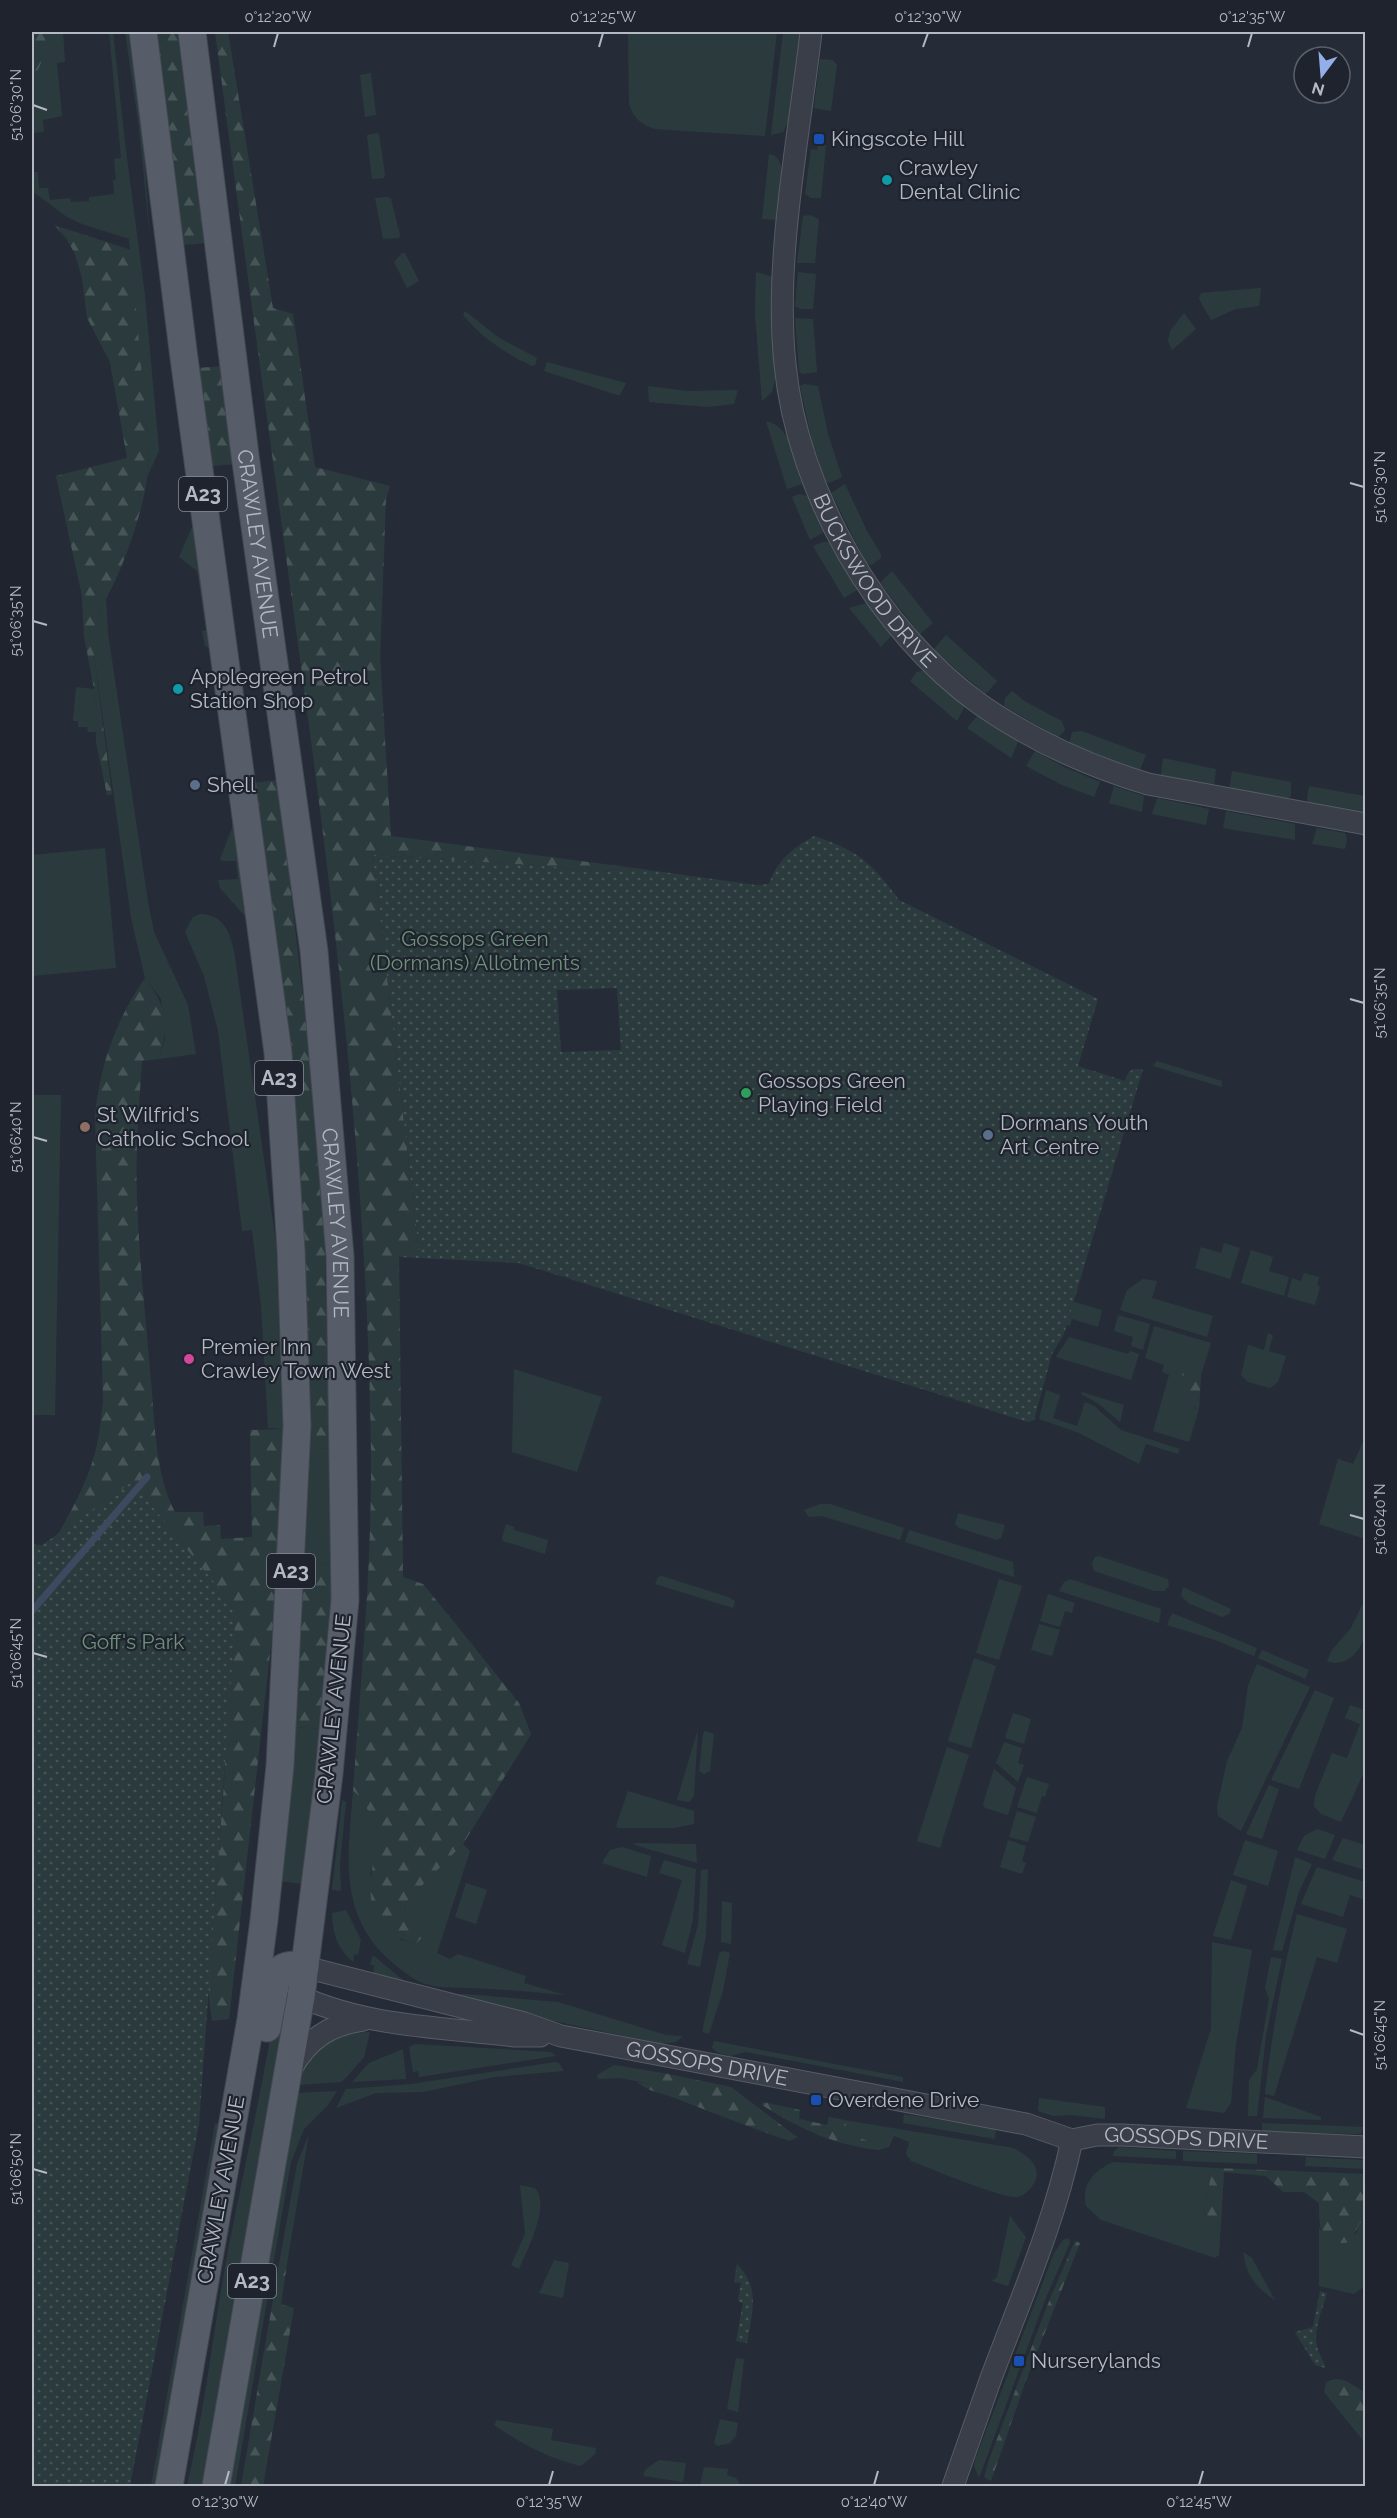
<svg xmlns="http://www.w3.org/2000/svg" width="1397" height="2518" font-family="Raleway,sans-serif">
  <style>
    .grass { fill: #2b3b3d }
    .forest { fill: url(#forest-firs) }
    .park { fill: url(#park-dots); fill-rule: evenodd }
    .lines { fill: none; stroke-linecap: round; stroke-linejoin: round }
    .stream { stroke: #3d495f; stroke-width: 7 }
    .minor-casing { stroke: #575c66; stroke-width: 23 }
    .major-casing { stroke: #424751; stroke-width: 29 }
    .minor { stroke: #393e49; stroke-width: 21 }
    .major { stroke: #575d68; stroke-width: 27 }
    .ticks { fill: none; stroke: #b4b9c4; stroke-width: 2 }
    .transit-dot { fill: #1a4fb4; stroke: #1e232d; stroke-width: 2 }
    .culture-dot { fill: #0f9aa8; stroke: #1e232d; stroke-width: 2 }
    .service-dot { fill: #5c6f8a; stroke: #1e232d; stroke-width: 2 }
    .leisure-dot { fill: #2e9e5b; stroke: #1e232d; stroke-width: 2 }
    .education-dot { fill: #8d6e63; stroke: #1e232d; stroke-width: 2 }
    .hotel-dot { fill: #d1479c; stroke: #1e232d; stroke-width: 2 }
    .labels { text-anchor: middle; stroke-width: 4.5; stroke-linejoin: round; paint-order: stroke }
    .shield { fill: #1e232d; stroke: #878c97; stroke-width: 1.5 }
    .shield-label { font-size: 20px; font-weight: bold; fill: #b4b9c4 }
    .poi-label { font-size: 21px; fill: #b4b9c4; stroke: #1e232d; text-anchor: start }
    .street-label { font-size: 21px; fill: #b4b9c4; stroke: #1e232d }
    .park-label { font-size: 21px; fill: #6e9279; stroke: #1e232d }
    .neatline { fill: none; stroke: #b4b9c4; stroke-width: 2 }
    .ticks-label { font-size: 15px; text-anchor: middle; fill: #b4b9c4 }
  </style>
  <defs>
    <pattern id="forest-firs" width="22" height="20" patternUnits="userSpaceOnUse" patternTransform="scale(1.5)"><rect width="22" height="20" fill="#2b3b3d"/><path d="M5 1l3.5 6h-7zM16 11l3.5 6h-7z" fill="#475557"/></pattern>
    <pattern id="park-dots" width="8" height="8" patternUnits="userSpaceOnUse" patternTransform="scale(1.5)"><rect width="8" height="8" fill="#2b3b3d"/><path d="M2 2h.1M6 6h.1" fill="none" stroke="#475557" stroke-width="1.8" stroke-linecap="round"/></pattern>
  </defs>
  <rect width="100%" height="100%" fill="#252c38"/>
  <g class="grass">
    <path d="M56,32H63L65,62L57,63L62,116L43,120L44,132L32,133V82Z"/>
    <path d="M109,32H113L125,143L145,295L159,451L148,475L149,457L129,239L82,224L67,217L32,191V172H38L39,188H48L50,200L70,198L71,202L89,201V197L114,194L113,180H116L114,159L121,158Z"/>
    <path d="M125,32H131L140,91L150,239L139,128Z"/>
    <path d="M628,32H777L765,136L655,129C642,125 633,118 629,104Z"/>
    <path d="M783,32H800L790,118L783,132L771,135Z"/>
    <path d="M820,59L833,60L837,65L831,111L814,108Z"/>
    <path d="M371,73L376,115L365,117L360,75Z"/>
    <path d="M377,133L379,134L385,174L384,178L372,179L367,135Z"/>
    <path d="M818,144L826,145L821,198H811L805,194L811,149L817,150Z"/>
    <path d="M769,154C792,157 779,204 777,220L762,219Z"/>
    <path d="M388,197L391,199L400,235L399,238L383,239L375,198Z"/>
    <path d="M810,215L819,219L815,263H797L803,216Z"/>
    <path d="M402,253H405L419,281L407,288L394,262Z"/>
    <path d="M756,272L773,277L772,332L776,377L772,392L762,401L755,315Z"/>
    <path d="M798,272L816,274L813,309H801L795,306Z"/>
    <path d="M1261,288L1259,306L1236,309L1211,320L1199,299L1201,293Z"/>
    <path d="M465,311L498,337L537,358L535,365L532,366C505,353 482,338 463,315Z"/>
    <path d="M1184,313L1196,329L1172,350L1168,341L1170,331Z"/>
    <path d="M795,318L813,319L817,372L802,374L799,371Z"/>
    <path d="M547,362L626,383L620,395H617L544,371Z"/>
    <path d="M804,384L818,386L828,434L842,477L829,483L826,482L812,441L800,386Z"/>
    <path d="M648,386L688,391L738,390L734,404L707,407L649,402Z"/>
    <path d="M766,421C793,427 795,462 802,484L787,489Z"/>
    <path d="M845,484L867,531L881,554V558L872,565L867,564L831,493Z"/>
    <path d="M799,494L808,496L824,532L810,540L792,497Z"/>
    <path d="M192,527H200L250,914L244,915L220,888L218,880L238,879L236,861H222L220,859L232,828V820L209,648L205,646L202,631L206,630L197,571L179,557Z"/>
    <path d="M823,542H830L857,590L844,598L813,546Z"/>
    <path d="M892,571L933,623L920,634L880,583Z"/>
    <path d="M106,598L108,633L148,902L154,932L188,1005L196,1054L159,1059L165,1039L161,999L145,978L131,918L93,647V631Z"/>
    <path d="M867,603L892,635L881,647L849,608Z"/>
    <path d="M946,635L997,681L986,694L933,650Z"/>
    <path d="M925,670L965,706L957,721L910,681L917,672Z"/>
    <path d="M76,687L94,689L96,732H88L87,727H78V721H73Z"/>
    <path d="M1012,691L1026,702L1062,721L1065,730L1058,738L1004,706L1005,698Z"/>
    <path d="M978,715L1018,742L1011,758L967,728Z"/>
    <path d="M1082,731L1146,755L1140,770L1069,744L1072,732Z"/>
    <path d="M1035,751L1064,767L1100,782L1094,797L1062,785L1026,766Z"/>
    <path d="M1163,758L1216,769L1214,786L1161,776Z"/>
    <path d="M1232,771L1291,782V796L1287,800L1229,789Z"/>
    <path d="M1114,786L1144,796L1142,812L1109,803Z"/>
    <path d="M1309,786L1365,796V814L1308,803L1307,799Z"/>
    <path d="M1157,798L1209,809L1206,825L1152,814Z"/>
    <path d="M1226,811L1295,824V840L1223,828Z"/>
    <path d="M1317,828L1345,833L1347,839L1345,849L1312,844Z"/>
    <path d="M105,848L116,968L32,976V855Z"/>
    <path d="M200,914C223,915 229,930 234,951L276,1243L283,1429L268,1428L261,1306L252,1230L242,1231L218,1031L204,976L185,932L193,917Z"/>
    <path d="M1157,1061L1222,1081V1087L1153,1066Z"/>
    <path d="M32,1095H61L55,1415H32Z"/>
    <path d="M1224,1243L1240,1248L1230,1279L1195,1268L1201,1247L1221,1253Z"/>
    <path d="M1251,1250L1273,1257L1269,1271L1289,1277L1284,1296L1241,1283Z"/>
    <path d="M1304,1273L1319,1277L1317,1285L1320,1287L1315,1305L1287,1297L1292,1278L1301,1281Z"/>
    <path d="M1143,1279L1157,1281L1152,1298L1213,1316L1207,1337L1120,1310L1127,1290Z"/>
    <path d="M1072,1301L1102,1310L1098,1327L1072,1319L1070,1326L1066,1325Z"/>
    <path d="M1118,1315L1150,1324L1143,1350L1131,1346L1133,1337L1114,1331Z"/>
    <path d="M1154,1326L1211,1343L1201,1375L1200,1372L1194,1408L1199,1409L1189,1442L1153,1431L1169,1375L1162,1372L1164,1365L1145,1358Z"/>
    <path d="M1268,1333L1273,1335L1269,1351L1286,1356L1278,1382L1270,1388L1248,1382L1241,1375L1248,1345L1264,1350Z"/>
    <path d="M1069,1337L1128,1354L1130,1351L1139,1354L1131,1380L1056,1357Z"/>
    <path d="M514,1369L602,1397L577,1472L512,1452Z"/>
    <path d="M1046,1390L1060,1395L1053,1418L1077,1426L1085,1402L1094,1406L1121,1430L1180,1449L1178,1454L1146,1444L1139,1464L1079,1433L1039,1419Z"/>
    <path d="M1082,1392L1124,1405L1120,1422L1099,1404L1081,1394Z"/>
    <path d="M1365,1437V1539L1319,1524L1338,1459L1353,1464Z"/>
    <path d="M305,1447L329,1449L334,1565L303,1563Z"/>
    <path d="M820,1504H830L904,1528L900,1540L822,1516L809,1517L804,1510Z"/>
    <path d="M958,1513L1005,1525L1001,1538L997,1540L959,1528L955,1524Z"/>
    <path d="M506,1524L514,1527V1530L548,1540L545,1554L503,1541L502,1538Z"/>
    <path d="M909,1530L1013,1562L1014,1577L905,1542Z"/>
    <path d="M1099,1556L1168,1579L1169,1586L1164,1591H1154L1094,1571L1092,1563L1095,1557Z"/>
    <path d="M662,1576L728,1597L735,1601L733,1608L655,1584L658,1577Z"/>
    <path d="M999,1579L1022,1586L999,1660L976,1653Z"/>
    <path d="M1070,1579L1161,1609L1159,1623L1059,1591L1064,1582Z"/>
    <path d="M1183,1587L1231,1609L1229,1614L1222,1617L1190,1604L1181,1596Z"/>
    <path d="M1048,1594L1075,1603L1072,1613L1065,1611L1060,1627L1040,1621Z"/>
    <path d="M1365,1599C1366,1609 1366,1619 1366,1629C1364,1648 1347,1669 1327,1661L1332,1650L1351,1628Z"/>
    <path d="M1172,1613L1257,1648L1254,1656L1215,1640L1167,1625Z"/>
    <path d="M1039,1624L1060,1630L1052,1656L1031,1650Z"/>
    <path d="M1262,1650L1309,1670L1305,1679L1258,1658Z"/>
    <path d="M974,1658L996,1666L971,1748L948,1741Z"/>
    <path d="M1257,1664L1310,1687L1241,1831L1218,1816L1217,1807L1227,1761L1242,1728L1248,1686Z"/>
    <path d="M1315,1690L1334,1698L1299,1789L1271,1780Z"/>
    <path d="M1350,1705L1365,1710V1770L1341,1822L1321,1814L1314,1806L1315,1796L1332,1753L1347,1758L1360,1724L1345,1718Z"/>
    <path d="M1013,1713L1031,1719L1024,1744L1005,1738Z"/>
    <path d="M294,1727L322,1729L304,1884L278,1881Z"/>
    <path d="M698,1729L694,1796L689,1802L677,1800Z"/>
    <path d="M705,1731L714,1734L710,1771L704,1774L699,1771L703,1734Z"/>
    <path d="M1004,1742L1022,1748L1018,1763L1024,1765L1018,1782L996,1763Z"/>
    <path d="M947,1747L969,1755L940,1848L917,1841Z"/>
    <path d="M994,1769L1016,1788L1008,1815L985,1808L983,1804Z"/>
    <path d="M1027,1777L1049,1784L1045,1797L1042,1796L1037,1813L1017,1807Z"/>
    <path d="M1269,1785L1279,1789L1262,1839L1246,1834Z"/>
    <path d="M353,1791C369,1801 366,1813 378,1824L376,1851L370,1875L401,1940L416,1943L421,1938L405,1916L406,1902L463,1844L470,1851L437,1953L450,1959L458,1954L526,1976L524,1983L565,1995C533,1992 502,1989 470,1988C456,1987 442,1989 429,1985C416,1982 404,1972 394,1964C337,1916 348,1857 353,1791Z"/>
    <path d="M628,1791L694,1811V1824L674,1828H618L616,1826Z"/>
    <path d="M342,1800L346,1802L340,1864L341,1891L332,1890Z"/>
    <path d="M1017,1811L1036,1817L1028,1842L1009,1837Z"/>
    <path d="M1317,1829L1335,1835L1325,1859L1297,1850L1304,1836Z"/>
    <path d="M1343,1838L1365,1845V1870L1332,1860Z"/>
    <path d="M1008,1840L1026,1846L1022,1861L1026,1863L1022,1874L1000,1867Z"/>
    <path d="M1245,1840L1278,1851L1268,1886L1233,1875Z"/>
    <path d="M632,1843L696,1844L697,1863L638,1846Z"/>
    <path d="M622,1847L651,1856L647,1877L602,1863L610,1850Z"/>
    <path d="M1295,1857L1312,1864L1299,1892L1282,1951L1273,1950Z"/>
    <path d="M664,1860L696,1869L693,1919L685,1953L662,1945L682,1880L659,1873Z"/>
    <path d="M1317,1867L1365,1882V1900L1350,1895L1343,1917L1301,1904Z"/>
    <path d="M708,1869L706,1936L700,1967L687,1964L698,1925L701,1870Z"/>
    <path d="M1231,1880L1247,1886L1231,1940L1213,1936Z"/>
    <path d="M466,1883L487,1890L476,1924L455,1917Z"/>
    <path d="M722,1901L732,1903L731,1944L721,1942Z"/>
    <path d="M346,1910L361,1940L358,1955L354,1954L353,1962C337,1948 333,1934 332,1913Z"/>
    <path d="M1297,1914L1347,1929L1337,1963L1317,1957L1274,2096L1265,2094C1272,2033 1282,1973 1297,1914Z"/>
    <path d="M1212,1942L1252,1950L1236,2044L1231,2103L1224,2113L1186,2108L1211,2029Z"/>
    <path d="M723,1951L730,1953L723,1991L709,2034L703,2032V2028L719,1953Z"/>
    <path d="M373,1955L403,1980L437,1995L466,1994L558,2002L666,2035L683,2036L676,2042L662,2044C563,2023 469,2005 373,1974L374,1966L370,1964Z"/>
    <path d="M1271,1957L1282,1959L1266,2035L1257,2116H1248L1249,2080L1257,2069L1269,1999L1265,1988Z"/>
    <path d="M283,2009L288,2012L205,2486H187C206,2405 214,2322 230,2240C245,2166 261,2092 274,2017Z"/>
    <path d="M370,2032L364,2057L342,2082L298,2085C308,2045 331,2033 370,2032Z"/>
    <path d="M714,2041L903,2077V2082L746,2052L730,2056L718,2053L712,2048Z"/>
    <path d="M415,2044L551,2052L556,2056L419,2077L418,2071L413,2072L409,2047Z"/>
    <path d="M403,2049L406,2079L352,2082L369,2063Z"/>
    <path d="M555,2062L559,2063L564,2071L495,2077L423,2092L376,2093L336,2108L346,2089L411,2084Z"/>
    <path d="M614,2065L621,2066L663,2073L651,2084L620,2078L598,2079L597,2075Z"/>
    <path d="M337,2091L328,2105L304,2129L291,2162L235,2486H228L297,2093Z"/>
    <path d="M1265,2097L1321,2117V2120L1263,2118Z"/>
    <path d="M1039,2098L1105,2107V2119L1071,2115L1053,2116L1038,2111Z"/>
    <path d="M904,2114L996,2129L995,2139L903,2123Z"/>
    <path d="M844,2120L1014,2148C1026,2156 1040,2163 1036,2179C1033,2187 1025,2196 1016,2197C1000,2198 930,2168 911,2161L906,2154L909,2142L894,2136L889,2147L879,2150L877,2145L850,2134Z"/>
    <path d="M215,2123L221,2124L159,2486H151Z"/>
    <path d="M1262,2123L1363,2127L1361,2134H1357L1266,2132L1262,2129Z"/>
    <path d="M309,2134L289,2251L282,2247L297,2164Z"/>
    <path d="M1119,2147L1176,2151V2159L1113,2156L1114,2151Z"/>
    <path d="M1183,2151L1257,2154V2164L1183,2161Z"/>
    <path d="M1306,2157L1365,2160V2169L1305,2166Z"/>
    <path d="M1113,2162L1216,2168L1210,2174C1211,2188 1203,2199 1205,2214L1221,2223L1219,2255L1215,2258L1101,2220L1086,2206C1081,2184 1094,2171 1113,2162Z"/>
    <path d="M520,2185L535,2188C551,2205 527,2250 519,2269L511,2265L525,2234Z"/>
    <path d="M1010,2216L1026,2237L1008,2286L992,2281L997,2277Z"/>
    <path d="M1365,2222V2286L1354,2294L1319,2286V2228L1330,2241L1356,2234L1360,2223Z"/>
    <path d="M1069,2238L1070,2243L1045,2300L979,2478L974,2466L975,2460L1054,2253L1063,2240Z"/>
    <path d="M1243,2252L1252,2258L1275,2300C1256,2288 1246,2275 1243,2252Z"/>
    <path d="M554,2260L569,2263L563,2298L539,2293Z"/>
    <path d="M736,2358L744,2359L738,2412L727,2409Z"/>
    <path d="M1326,2382L1365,2431V2443L1324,2392Z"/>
    <path d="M720,2419L738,2423L736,2436L730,2443L717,2446L714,2443Z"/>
    <path d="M497,2420L553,2429L551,2440L596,2448L595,2454L581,2466C548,2458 522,2444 494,2425Z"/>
    <path d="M659,2460L686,2463L683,2482L643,2476L646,2469Z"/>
    <path d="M704,2467L728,2469L727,2475L736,2478L741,2486H700Z"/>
  </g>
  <g class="forest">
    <path d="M32,32H56L32,82Z"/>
    <path d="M154,32H180L206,243L181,245Z"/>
    <path d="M215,32H228L273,308L293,314L315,467L390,486L386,499L380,657L391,836L634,868L588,872L556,867L373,855L419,1250L399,1257L403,1577L423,1584L458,1627L519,1703L531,1734L463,1844L406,1902L405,1916L422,1938L416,1943C349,1928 375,1872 378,1824C366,1814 367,1800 353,1791C361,1679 372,1566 371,1454C368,1175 333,898 295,622C268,425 241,228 215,32Z"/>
    <path d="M54,225L131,250L149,457C148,493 135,531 122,565C111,593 93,616 93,647L112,794L107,795L96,742L94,689L84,636L82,596L56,476L127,458L110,362L87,318L82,278L75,254L66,238Z"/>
    <path d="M222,366L234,464L212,466L198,368Z"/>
    <path d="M278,780L313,1084L324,1215L329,1449L305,1447L252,783Z"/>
    <path d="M145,978C167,1008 170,1023 159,1059L142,1061C139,1107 135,1153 137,1199C139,1260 146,1321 151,1382C155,1424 155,1474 175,1512H203L204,1526L220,1525L221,1539L252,1537L250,1430L283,1429L275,1609L229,2019L212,2021L208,1991L225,1770L221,1711L32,1578C54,1541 78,1504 92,1463C99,1442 101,1421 103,1399L95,1116C100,1064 116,1020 145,978Z"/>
    <path d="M1189,1367L1196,1369L1201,1375L1199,1409C1183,1403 1179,1386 1183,1371Z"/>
    <path d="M303,1563L334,1565L322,1729L294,1727Z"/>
    <path d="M663,2073L731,2087L797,2137L790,2141C751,2128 713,2113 675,2098C659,2092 651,2093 637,2082L651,2084Z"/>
    <path d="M763,2102L800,2110L799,2119L827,2125L829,2117L844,2120L850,2134L878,2145L879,2150C836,2146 798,2128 762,2105Z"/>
    <path d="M1216,2168L1365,2174V2222L1360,2223L1350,2242C1319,2248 1319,2226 1319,2203L1304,2192H1283L1266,2176L1224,2172L1221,2223L1205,2214C1203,2199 1211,2188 1210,2174Z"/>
    <path d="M1075,2241L1080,2243L1025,2383L991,2481L984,2477L989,2460L1049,2301Z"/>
    <path d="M282,2247L289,2251L281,2304L294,2308L263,2486H241Z"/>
    <path d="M1337,2379L1346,2381L1363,2391L1365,2431L1326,2382Z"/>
  </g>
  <g class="park">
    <path d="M814,836C859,851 872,863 899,900L1098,999L1078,1066L1125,1081L1128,1073L1133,1069H1143L1064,1334L1052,1354L1034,1420L1028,1422L519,1263L399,1257L419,1250L373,855L556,867L588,872L634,868L756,885L769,884C778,859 792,849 814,836ZM617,988L621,1050L561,1052L557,990Z"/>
    <path d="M132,1482L236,1609L199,2124L130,2486H32V1544L42,1545Z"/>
    <path d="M737,2264C761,2289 752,2312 747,2343L736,2341L743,2303L738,2301L741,2283L734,2282Z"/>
    <path d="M1320,2291L1327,2293C1323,2308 1313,2330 1317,2346C1318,2354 1324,2359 1325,2368L1315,2365L1295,2332L1313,2327Z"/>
  </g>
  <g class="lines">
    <path class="stream" d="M32,1611L147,1477"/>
    <g class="minor-casing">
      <g id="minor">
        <path id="s1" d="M811,32C799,138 774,258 785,364C797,491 877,631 981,705C1033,741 1088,766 1148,784L1366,824"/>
        <path id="s2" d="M305,1967L524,2023L561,2036L1026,2124L1072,2140L1097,2135H1122L1366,2147"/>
        <path d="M289,1991C359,2027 440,2027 516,2036H540"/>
        <path d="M291,2069C308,2039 329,2025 363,2020"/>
        <path d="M953,2486C966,2450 978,2414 991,2378C1021,2298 1054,2224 1072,2140"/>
      </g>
    </g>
    <g class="major-casing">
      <g id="major">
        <path d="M143,32L184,358L278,1053L291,1250L297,1426L280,1766L264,1920L251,2019L169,2486"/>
        <path id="s3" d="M192,32L245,455L314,951L340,1256L345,1600L329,1774L301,1997L216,2486"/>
        <path d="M267,2028L278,1971C287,1963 294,1965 305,1967"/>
      </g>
    </g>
    <use href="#minor" class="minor"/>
    <use href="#major" class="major"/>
  </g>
  <path class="ticks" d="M274,47L278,33M599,47L603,33M923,47L928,33M1248,47L1252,33M33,105L47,110M1350,483L1364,487M33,621L47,625M1350,999L1364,1003M33,1137L47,1141M1350,1515L1364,1519M33,1653L47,1657M1350,2030L1364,2035M33,2169L47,2173M225,2485L229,2471M549,2485L553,2471M874,2485L878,2471M1199,2485L1203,2471"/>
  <g class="transit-dot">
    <rect x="813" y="133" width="12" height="12" rx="3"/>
    <rect x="810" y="2094" width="12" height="12" rx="3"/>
    <rect x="1013" y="2355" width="12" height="12" rx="3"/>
  </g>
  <g class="culture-dot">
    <circle cx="887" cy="180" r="6"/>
    <circle cx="178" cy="689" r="6"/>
  </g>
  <g class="service-dot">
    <circle cx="195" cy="785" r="6"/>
    <circle cx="988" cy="1135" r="6"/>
  </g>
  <circle class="leisure-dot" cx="746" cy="1093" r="6"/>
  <circle class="education-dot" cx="85" cy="1127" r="6"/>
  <circle class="hotel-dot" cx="189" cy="1359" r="6"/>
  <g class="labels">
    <g class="shield">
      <rect x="179" y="477" width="48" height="34" rx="4.5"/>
      <rect x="255" y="1061" width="48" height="34" rx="4.5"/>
      <rect x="267" y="1554" width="48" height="34" rx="4.5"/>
      <rect x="228" y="2264" width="48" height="34" rx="4.5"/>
    </g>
    <g class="shield-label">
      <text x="203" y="501">A23</text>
      <text x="279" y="1085">A23</text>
      <text x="291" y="1578">A23</text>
      <text x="252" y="2288">A23</text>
    </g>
    <g class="poi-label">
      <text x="831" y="146">Kingscote Hill</text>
      <text x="899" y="175">Crawley<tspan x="899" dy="24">Dental Clinic</tspan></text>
      <text x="190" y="684">Applegreen Petrol<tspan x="190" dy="24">Station Shop</tspan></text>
      <text x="207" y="792">Shell</text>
      <text x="758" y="1088">Gossops Green<tspan x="758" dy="24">Playing Field</tspan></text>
      <text x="97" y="1122">St Wilfrid's<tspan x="97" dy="24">Catholic School</tspan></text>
      <text x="1000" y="1130">Dormans Youth<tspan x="1000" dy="24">Art Centre</tspan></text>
      <text x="201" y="1354">Premier Inn<tspan x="201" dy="24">Crawley Town West</tspan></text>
      <text x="828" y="2107">Overdene Drive</text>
      <text x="1031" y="2368">Nurserylands</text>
    </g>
    <g class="street-label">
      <text dy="7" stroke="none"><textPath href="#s3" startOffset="516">CRAWLEY AVENUE</textPath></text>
      <text dy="7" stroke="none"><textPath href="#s1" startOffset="572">BUCKSWOOD DRIVE</textPath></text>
      <text dy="7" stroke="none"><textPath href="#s3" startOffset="1200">CRAWLEY AVENUE</textPath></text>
      <text transform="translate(334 1709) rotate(-84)" y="7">CRAWLEY AVENUE</text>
      <text dy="7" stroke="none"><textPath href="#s2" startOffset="414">GOSSOPS DRIVE</textPath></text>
      <text dy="7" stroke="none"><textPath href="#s2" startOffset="902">GOSSOPS DRIVE</textPath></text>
      <text transform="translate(221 2190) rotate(-80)" y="7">CRAWLEY AVENUE</text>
    </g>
    <g class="park-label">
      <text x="475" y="946">Gossops Green<tspan x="475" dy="24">(Dormans) Allotments</tspan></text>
      <text x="133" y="1649">Goff's Park</text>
    </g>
  </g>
  <rect width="1397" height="2518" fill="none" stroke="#1e232d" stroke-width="66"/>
  <g transform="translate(1322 75) rotate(196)"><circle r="28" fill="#1e232d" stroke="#5a5f69" stroke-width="1.5"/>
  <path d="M0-4.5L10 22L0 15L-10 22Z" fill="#94aee9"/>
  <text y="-9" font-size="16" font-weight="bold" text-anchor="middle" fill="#b4b9c4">N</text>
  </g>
  <rect x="33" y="33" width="1331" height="2452" class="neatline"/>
  <g class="ticks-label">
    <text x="278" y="22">0°12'20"W</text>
    <text x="603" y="22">0°12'25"W</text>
    <text x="928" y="22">0°12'30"W</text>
    <text x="1252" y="22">0°12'35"W</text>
    <text transform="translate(16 105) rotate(-90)" y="5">51°06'30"N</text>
    <text transform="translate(1380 487) rotate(-90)" y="5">51°06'30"N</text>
    <text transform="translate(16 621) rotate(-90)" y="5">51°06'35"N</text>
    <text transform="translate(1380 1003) rotate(-90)" y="5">51°06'35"N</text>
    <text transform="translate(16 1137) rotate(-90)" y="5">51°06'40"N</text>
    <text transform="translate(1380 1519) rotate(-90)" y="5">51°06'40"N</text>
    <text transform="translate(16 1653) rotate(-90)" y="5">51°06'45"N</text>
    <text transform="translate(1380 2035) rotate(-90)" y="5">51°06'45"N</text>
    <text transform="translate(16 2169) rotate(-90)" y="5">51°06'50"N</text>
    <text x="225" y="2507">0°12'30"W</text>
    <text x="549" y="2507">0°12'35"W</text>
    <text x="874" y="2507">0°12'40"W</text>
    <text x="1199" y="2507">0°12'45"W</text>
  </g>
</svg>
